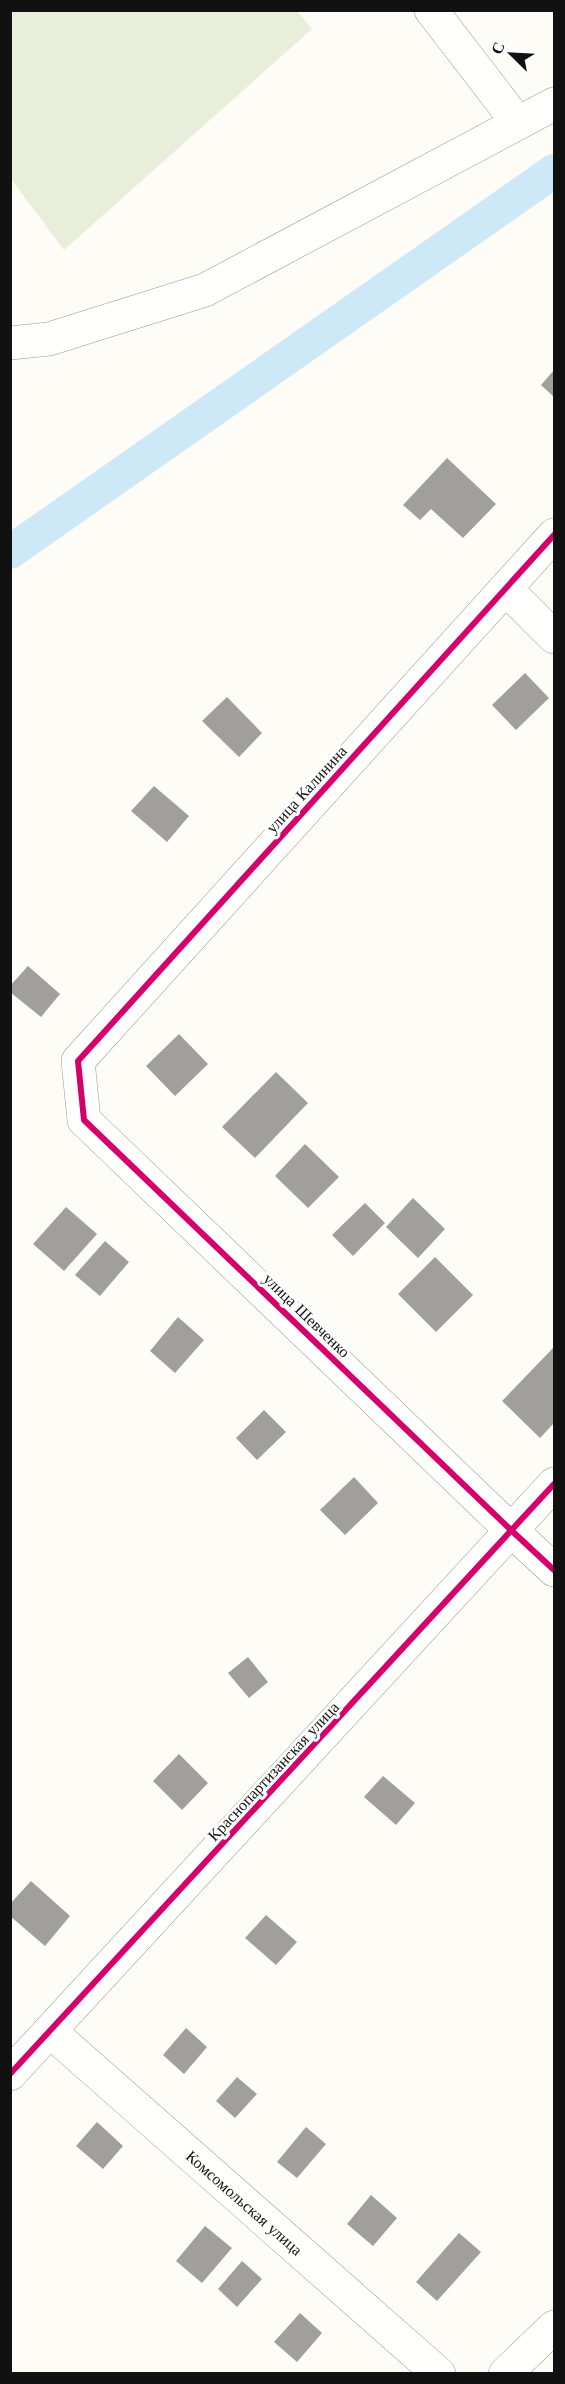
<svg xmlns="http://www.w3.org/2000/svg" width="565" height="2384" font-family="'Libre Baskerville',serif">
  <style>
    .cemetery { fill: #e9eedb }
    .lines { fill: none; stroke-linecap: round; stroke-linejoin: round }
    .canal { stroke: #cde8f7; stroke-width: 34 }
    .building { fill: #a19f9c }
    .minor-casing { stroke: #979795; stroke-width: 34 }
    .minor { stroke: #fffffe; stroke-width: 33 }
    .cycleway-casing { stroke: #fff; stroke-width: 10 }
    .cycleway { stroke: #d6006c; stroke-width: 6 }
    .labels { text-anchor: middle; stroke-width: 6; stroke-linejoin: round; paint-order: stroke }
    .street-label { font-size: 16px; fill: #111; stroke: #fff }
  </style>
  <rect width="100%" height="100%" fill="#fdfcf7"/>
  <path class="cemetery" d="M11,10L297,11L312,29L64,250L11,179Z"/>
  <g class="lines">
    <path class="canal" d="M10,552L554,171"/>
  </g>
  <g class="building">
    <path d="M554,370V397L541,385Z"/>
    <path d="M447,458L496,504L463,538L431,509L420,520L403,505Z"/>
    <path d="M525,673L549,698L516,730L492,705Z"/>
    <path d="M227,697L262,733L239,757L202,721Z"/>
    <path d="M154,786L189,816L167,842L131,811Z"/>
    <path d="M28,966L60,994L41,1017L10,992V986Z"/>
    <path d="M179,1034L208,1064L175,1096L146,1066Z"/>
    <path d="M276,1072L308,1103L255,1158L222,1127Z"/>
    <path d="M305,1144L339,1177L308,1208L275,1176Z"/>
    <path d="M413,1198L445,1229L418,1258L386,1227Z"/>
    <path d="M365,1203L385,1223L353,1256L332,1235Z"/>
    <path d="M66,1207L97,1234L64,1271L33,1244Z"/>
    <path d="M105,1241L129,1262L100,1296L75,1275Z"/>
    <path d="M435,1257L473,1295L436,1332L398,1294Z"/>
    <path d="M178,1317L204,1340L175,1373L150,1351Z"/>
    <path d="M554,1347V1423L540,1438L502,1401Z"/>
    <path d="M264,1410L286,1432L257,1460L236,1438Z"/>
    <path d="M354,1477L378,1503L345,1535L320,1510Z"/>
    <path d="M248,1657L268,1682L249,1698L228,1673Z"/>
    <path d="M179,1754L208,1783L182,1810L153,1781Z"/>
    <path d="M383,1776L415,1803L396,1825L364,1797Z"/>
    <path d="M31,1881L70,1916L45,1946L10,1916V1904Z"/>
    <path d="M266,1915L297,1942L276,1965L245,1938Z"/>
    <path d="M186,2028L207,2047L184,2074L163,2055Z"/>
    <path d="M237,2077L257,2094L235,2118L216,2101Z"/>
    <path d="M97,2122L123,2146L103,2169L76,2146Z"/>
    <path d="M306,2127L326,2144L297,2178L277,2162Z"/>
    <path d="M371,2195L397,2218L373,2246L347,2224Z"/>
    <path d="M205,2226L232,2248L202,2283L176,2261Z"/>
    <path d="M459,2233L481,2252L437,2301L416,2282Z"/>
    <path d="M242,2261L262,2279L237,2307L218,2289Z"/>
    <path d="M300,2313L322,2333L297,2362L274,2342Z"/>
  </g>
  <g class="lines">
    <g class="minor-casing">
      <g id="minor">
        <path d="M431,10L518,123"/>
        <path d="M10,343L49,339L205,290L554,104"/>
        <path d="M554,535L78,1061L84,1120L512,1531L554,1570"/>
        <path d="M506,589L554,637"/>
        <path id="s1" d="M51,2032L439,2374"/>
        <path d="M10,2074L554,1484"/>
        <path d="M505,2374L554,2327"/>
      </g>
    </g>
    <use href="#minor" class="minor"/>
    <g class="cycleway-casing">
      <g id="cycleway">
        <path d="M554,535L78,1061L84,1120L512,1531L554,1570"/>
        <path d="M10,2074L554,1484"/>
      </g>
    </g>
    <use href="#cycleway" class="cycleway"/>
  </g>
  <g class="labels">
    <g class="street-label">
      <text transform="translate(306 789) rotate(-48)" y="6">улица Калинина</text>
      <text transform="translate(307 1315) rotate(44)" y="6">улица Шевченко</text>
      <text transform="translate(273 1771) rotate(-47)" y="6">Краснопартизанская улица</text>
      <text dy="6" stroke="none"><textPath href="#s1" startOffset="258">Комсомольская улица</textPath></text>
    </g>
  </g>
  <rect width="565" height="2384" fill="none" stroke="#111111" stroke-width="24"/>
  <g transform="translate(511 54) rotate(294)" stroke="#ffffff" stroke-width="4.5" paint-order="stroke">
  <path d="M0-4.5L10 22L0 15L-10 22Z" fill="#111111"/>
  <text y="-9" font-size="16" font-weight="bold" text-anchor="middle" fill="#111111">С</text>
  </g>
</svg>
